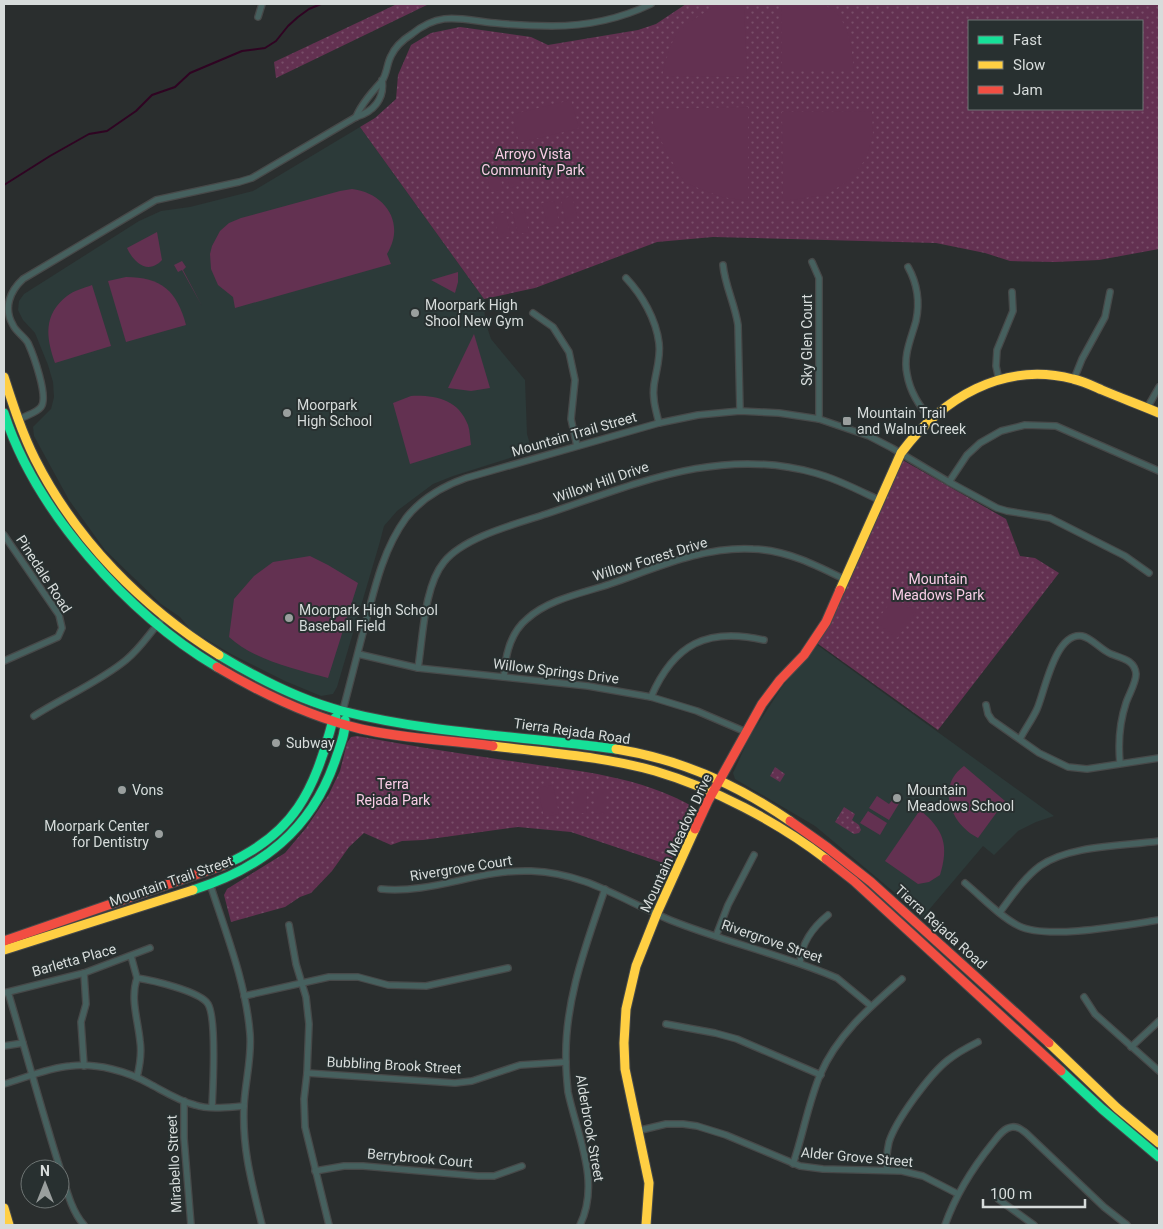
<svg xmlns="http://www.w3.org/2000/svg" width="1163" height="1229" font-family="Roboto,sans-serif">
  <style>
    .built { fill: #2c3a39 }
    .grass { fill: url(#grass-dots); fill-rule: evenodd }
    .pitch { fill: #633151 }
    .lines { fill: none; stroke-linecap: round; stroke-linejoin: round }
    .stream { stroke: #2f0422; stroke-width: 2 }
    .street-casing { stroke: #474949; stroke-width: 8 }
    .fast-casing { stroke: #474949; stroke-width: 11 }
    .slow-casing { stroke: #474949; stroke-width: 11 }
    .jam-casing { stroke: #474949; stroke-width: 11 }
    .street { stroke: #46605e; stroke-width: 5.5 }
    .fast { stroke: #16e098; stroke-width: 9 }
    .slow { stroke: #ffcf43; stroke-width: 9 }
    .jam { stroke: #f24e42; stroke-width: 9 }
    .poi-dot { fill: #9a9f9e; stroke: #283030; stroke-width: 2 }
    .labels { text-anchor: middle; stroke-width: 4; stroke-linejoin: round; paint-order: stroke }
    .park-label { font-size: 14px; fill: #f9cde6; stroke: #283030 }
    .poi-label { font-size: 14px; fill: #d7dcdb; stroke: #283030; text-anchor: start }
    .street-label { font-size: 14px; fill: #d7dcdb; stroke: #283030 }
  </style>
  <defs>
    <pattern id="grass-dots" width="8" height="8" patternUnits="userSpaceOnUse" patternTransform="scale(1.25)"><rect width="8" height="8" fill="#633151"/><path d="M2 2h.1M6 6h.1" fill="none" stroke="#794e69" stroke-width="1.8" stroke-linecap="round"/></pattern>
  </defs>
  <rect width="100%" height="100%" fill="#2a2e2e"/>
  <g class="built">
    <path d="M360,127L484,299L485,321L491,339L525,380L527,434L532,451L453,476L433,484L397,511L384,526L379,545L337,687L333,694L321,696L285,681L231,654L191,630L180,617L161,604L105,550L69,500L34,436L33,427L51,409L54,397L53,382L48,365L35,333L23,320L18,310L19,301L24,294L139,221L161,211L190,207L253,191Z"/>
    <path d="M816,644L1054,816L1036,822L1018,831L994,855L983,846L922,918L907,903L815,826L735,779L733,773L750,736L782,687Z"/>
  </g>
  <g class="grass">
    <path d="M397,4H549H429L276,78L274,62Z"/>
    <path d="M686,4H1159V249L1099,260L1055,262L1010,261L985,253L936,243L713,237L657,242L535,288L484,299L360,127L375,118L396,99L398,75L411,45L431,33L460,27L531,37L548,45L638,30L656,24ZM969,21H1142V109H969Z"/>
    <path d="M899,458L1006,519L1020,556L1035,558L1059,573L938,730L814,641Z"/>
    <path d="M357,736C406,745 455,753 504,760C568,770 638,774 695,808L669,865L571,832L518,827L423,840L402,841L391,845L364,833L349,847L332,871L311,893L300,897L285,907L231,922L224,895L227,889L285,853L306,828L329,794L340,771L347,743L351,737Z"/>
    <path d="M775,767L785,774L780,782L770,776Z"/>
    <path d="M844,807L855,814L852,820L859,825L861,830L859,833L854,834L835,822Z"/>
  </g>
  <g class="pitch">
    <path d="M719,4H744L747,77L662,76C666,62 669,43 679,32C690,20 706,12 719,4Z"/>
    <path d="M781,4C792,4 811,1 821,4C849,12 852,48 854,71H782Z"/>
    <path d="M571,100L579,128L577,129L521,142H519L512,115L514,114Z"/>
    <path d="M748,107V201L722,197L685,183L667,153L653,123L654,109Z"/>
    <path d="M872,111L873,134L866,159L849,180L826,195L783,201L782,112Z"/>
    <path d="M558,151L564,175L553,178L547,154Z"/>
    <path d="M540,155L546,179L534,182L528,158Z"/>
    <path d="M516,161L521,185L510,188L504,164Z"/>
    <path d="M497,165L503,189L491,192L485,168Z"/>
    <path d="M352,189C385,193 406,223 387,254L391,264L235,308L233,297L218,285L211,269L210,254L212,246L220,231L229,223L241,218L340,191Z"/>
    <path d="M572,196L578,220L566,223L561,199Z"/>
    <path d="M554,201L560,225L548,227L542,203Z"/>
    <path d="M524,208L529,232L518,234L512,211Z"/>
    <path d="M505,212L511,236L499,239L494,215Z"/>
    <path d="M157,232L162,260C148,275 134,263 127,248Z"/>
    <path d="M182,261L186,267L183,270L202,306L182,270L178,272L174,265Z"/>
    <path d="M458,272V282L455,293L431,280Z"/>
    <path d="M126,277C161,277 177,291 186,325L126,342L108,281Z"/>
    <path d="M92,285L111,346L55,363C46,337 43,315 67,296C73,291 84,288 92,285Z"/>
    <path d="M474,334L490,388L471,391L448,388Z"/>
    <path d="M411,396C435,395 458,399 468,425C470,431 470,439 471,445L410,464L393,403Z"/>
    <path d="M310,556L328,565L358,583L328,678C295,669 254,660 229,637L234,599L254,576L273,562Z"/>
    <path d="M894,597L916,612L897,638L876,622Z"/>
    <path d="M964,766L1005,801L978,838C950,824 936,786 964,766Z"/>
    <path d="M553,785L559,814L544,817L538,788Z"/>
    <path d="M575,789H587L586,813H575Z"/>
    <path d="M594,789H605V814L594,813Z"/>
    <path d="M877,796L889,804L894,798L900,802L889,820L869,808Z"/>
    <path d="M920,810C944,830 949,845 940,875L929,882L918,884L885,861Z"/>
    <path d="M868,811L887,823L880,835L860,823Z"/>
  </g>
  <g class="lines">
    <path class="stream" d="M4,185L50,156L89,134L107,131L136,111L152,95L175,87L190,73L242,51L265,48L276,41L288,26L298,17L309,9L321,4"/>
    <g class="street-casing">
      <g id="street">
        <path d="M258,17L262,4"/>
        <path d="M356,117C361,104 373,91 382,81C387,74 387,63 391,56C395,47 404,39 412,34C441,10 462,20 495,23C514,25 533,26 552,26C587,26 620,19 651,4"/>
        <path d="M812,262L819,278V419"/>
        <path d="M723,265C725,286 735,304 738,325L740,411"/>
        <path d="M908,267C917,283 920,302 916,321C911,339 903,355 907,374C910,392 919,405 930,419"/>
        <path d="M626,278C642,295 656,319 659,343C661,357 656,371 654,385C652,398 656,411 659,423"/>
        <path d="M533,313L553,327L569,352L575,380L571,419L577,446"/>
        <path d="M1074,379L1082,359L1105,317L1110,292"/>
        <path d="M999,380L996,366L997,350L1013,311L1012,292"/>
        <path d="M1147,408L1159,387"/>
        <path d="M24,417C30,414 37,412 41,407C49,397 33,354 28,343C24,336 16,332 13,325C3,308 10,291 23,279L156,200L239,182L252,178L356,117C373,112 385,99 382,80"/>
        <path d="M949,482L967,455L980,443L1001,431L1025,425L1056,426L1159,471"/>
        <path d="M4,535L59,615L62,628L58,637L4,661"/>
        <path d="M358,654L418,668L588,686L651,697L697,711L746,732"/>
        <path d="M418,668C423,637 424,586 444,562C464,537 516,524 546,514C636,484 719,446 815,473C838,479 860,491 881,501"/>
        <path d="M504,677C505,656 510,633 527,619C549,599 583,593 610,584C656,568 704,546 753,549C786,550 816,565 846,580"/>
        <path d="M651,697C674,644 707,627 764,640"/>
        <path d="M986,705L988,714L992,720L1039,753L1068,767L1087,769L1159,758"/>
        <path d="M343,710C351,680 358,651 366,621C375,586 384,548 406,518C421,499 443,486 466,478L659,423L698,415L740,411L779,413L819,419L869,436L892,448L949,482L997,508L1007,511L1050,518L1125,556L1149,573"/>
        <path d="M34,716C62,698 101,681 126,660C141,648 151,631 164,617"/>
        <path d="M1020,739C1025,729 1032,720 1037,709C1045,691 1055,632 1082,636C1092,638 1101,650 1111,654C1121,658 1135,660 1136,674C1136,683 1129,694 1126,703C1119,724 1118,742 1120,763"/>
        <path d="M965,883C982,897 999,916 1019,926C1047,940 1126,925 1159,920"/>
        <path d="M210,884C226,933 246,983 250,1034C252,1058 245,1082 244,1106C242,1149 252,1184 262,1225"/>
        <path d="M381,889C433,894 479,869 531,871C586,873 622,900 670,920C720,940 774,953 825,973L837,978L871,1006"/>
        <path d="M1000,912C1012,896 1024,878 1040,866C1069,845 1124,846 1159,841"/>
        <path d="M289,925L296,964L306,997L309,1024L307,1073L304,1099L305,1127L329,1225"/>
        <path d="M716,936L728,905L754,855"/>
        <path d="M131,956L137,978"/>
        <path d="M800,963C801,944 813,927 828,915"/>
        <path d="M137,978C151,980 200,991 208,1004C217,1019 213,1086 212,1107"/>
        <path d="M137,978C130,999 138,1020 140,1041C142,1054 140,1065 137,1077"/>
        <path d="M8,992C25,1048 40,1105 58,1162C65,1182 69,1208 84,1225"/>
        <path d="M4,993L84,973L150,948"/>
        <path d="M244,996L329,977H358L388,985L426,986L508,968"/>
        <path d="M1084,997L1095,1014L1159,1071"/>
        <path d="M666,1024L715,1033L737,1039L821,1075"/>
        <path d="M4,1046L23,1043"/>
        <path d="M1131,1047L1159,1021"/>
        <path d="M84,1066L81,1022L86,1004L84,973"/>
        <path d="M307,1073L455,1083L472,1081L520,1065L566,1062"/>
        <path d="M4,1084C25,1078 47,1068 70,1066C97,1063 127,1071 150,1084C165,1092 179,1101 195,1105C210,1110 229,1107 244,1106"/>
        <path d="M184,1101V1138L191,1225"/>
        <path d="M637,1131L666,1124H683L697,1126L726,1135L800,1166L823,1169L902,1171L923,1176L958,1194"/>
        <path d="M793,1164C803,1135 808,1104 820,1075C837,1035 870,1007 902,979"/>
        <path d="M887,1169C886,1160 887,1151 889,1142C896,1120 930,1074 948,1060C957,1053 968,1047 978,1042"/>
        <path d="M315,1171L344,1166H363L478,1176H494L522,1166"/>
        <path d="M998,1199L1034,1225"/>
        <path d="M580,1225C601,1182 577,1135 568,1092C567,1082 566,1072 566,1062C564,1002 586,945 605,889"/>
        <path d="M945,1225C956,1194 971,1170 992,1144C997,1138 1003,1128 1012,1127C1018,1126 1022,1130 1026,1133L1104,1207L1127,1225"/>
      </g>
    </g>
    <g class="fast-casing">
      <g id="fast">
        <path d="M4,413C36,512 128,614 217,667"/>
        <path d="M219,655C257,678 299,700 342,711C432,734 525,736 616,749"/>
        <path d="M224,865C295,834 314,791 333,720L336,717"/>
        <path d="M193,890C262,868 311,830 335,761C339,748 346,734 345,720"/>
        <path d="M1061,1071L1102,1109L1159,1157"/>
      </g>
    </g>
    <g class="slow-casing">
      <g id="slow">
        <path d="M4,377C13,405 22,433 35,459C76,540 142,607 219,655"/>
        <path d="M840,590L901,453C942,398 1003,361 1073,379C1083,381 1093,386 1102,390C1121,398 1140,405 1159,413"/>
        <path d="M493,746C547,753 602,756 655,771C713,788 778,822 826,859"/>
        <path d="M616,749C679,759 738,785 790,821"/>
        <path d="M4,950L193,890"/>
        <path d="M1049,1043L1117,1108L1159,1143"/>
        <path d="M4,1208L9,1225"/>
        <path d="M646,1225L649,1183L625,1069L624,1043L626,1009L636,966L657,913L695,829"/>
      </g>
    </g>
    <g class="jam-casing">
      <g id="jam">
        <path d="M217,667C261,693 310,717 361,729C404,739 450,740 493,746"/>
        <path d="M790,821L828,848L871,882L1049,1043"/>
        <path d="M695,829L708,801L762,704L780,680L804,655L826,622L840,590"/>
        <path d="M826,859L854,881L1061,1071"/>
        <path d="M4,941L224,865"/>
      </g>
    </g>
    <use href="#street" class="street"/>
    <use href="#fast" class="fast"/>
    <use href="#slow" class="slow"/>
    <use href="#jam" class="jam"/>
  </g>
  <g class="poi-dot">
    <circle cx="415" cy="313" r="5"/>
    <circle cx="287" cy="413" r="5"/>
    <rect x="842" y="416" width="10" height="10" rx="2.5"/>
    <circle cx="289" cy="618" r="5"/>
    <circle cx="276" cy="743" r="5"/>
    <circle cx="122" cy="790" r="5"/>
    <circle cx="897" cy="798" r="5"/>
    <circle cx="159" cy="834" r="5"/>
  </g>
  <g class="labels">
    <g class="park-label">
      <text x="533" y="159">Arroyo Vista<tspan x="533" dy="16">Community Park</tspan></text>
      <text x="938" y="584">Mountain<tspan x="938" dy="16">Meadows Park</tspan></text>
      <text x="393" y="789">Terra<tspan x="393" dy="16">Rejada Park</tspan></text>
    </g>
    <g class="poi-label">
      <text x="425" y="310">Moorpark High<tspan x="425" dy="16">Shool New Gym</tspan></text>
      <text x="297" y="410">Moorpark<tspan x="297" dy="16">High School</tspan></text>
      <text x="857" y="418">Mountain Trail<tspan x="857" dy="16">and Walnut Creek</tspan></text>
      <text x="299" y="615">Moorpark High School<tspan x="299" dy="16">Baseball Field</tspan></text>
      <text x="286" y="748">Subway</text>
      <text x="132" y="795">Vons</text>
      <text x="907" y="795">Mountain<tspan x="907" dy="16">Meadows School</tspan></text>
      <text x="149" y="831" text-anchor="end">Moorpark Center<tspan x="149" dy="16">for Dentistry</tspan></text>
    </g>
    <g class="street-label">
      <text transform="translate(807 340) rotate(-90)" y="5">Sky Glen Court</text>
      <text transform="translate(574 434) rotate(-16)" y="5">Mountain Trail Street</text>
      <text transform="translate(601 482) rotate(-19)" y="5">Willow Hill Drive</text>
      <text transform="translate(650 559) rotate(-17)" y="5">Willow Forest Drive</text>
      <text transform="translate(44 574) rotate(57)" y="5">Pinedale Road</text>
      <text transform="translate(556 671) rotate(7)" y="5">Willow Springs Drive</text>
      <text transform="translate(572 731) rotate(8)" y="5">Tierra Rejada Road</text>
      <text transform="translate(676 843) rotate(-65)" y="5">Mountain Meadow Drive</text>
      <text transform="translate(461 868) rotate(-9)" y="5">Rivergrove Court</text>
      <text transform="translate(171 881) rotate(-19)" y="5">Mountain Trail Street</text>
      <text transform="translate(941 927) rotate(42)" y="5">Tierra Rejada Road</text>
      <text transform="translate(772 941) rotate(19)" y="5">Rivergrove Street</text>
      <text transform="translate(74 960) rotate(-16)" y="5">Barletta Place</text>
      <text transform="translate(394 1065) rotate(3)" y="5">Bubbling Brook Street</text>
      <text transform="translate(590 1128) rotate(80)" y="5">Alderbrook Street</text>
      <text transform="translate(857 1157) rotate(5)" y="5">Alder Grove Street</text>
      <text transform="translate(420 1158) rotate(5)" y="5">Berrybrook Court</text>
      <text transform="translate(174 1164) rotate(-93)" y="5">Mirabello Street</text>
    </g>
  </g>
  <rect width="1163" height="1229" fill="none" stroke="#d7dcdb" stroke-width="10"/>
  <rect x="968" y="20" width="175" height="90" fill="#283030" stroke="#6e7574"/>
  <rect x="978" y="36" width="25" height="8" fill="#16e098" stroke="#6e7574"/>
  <text x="1013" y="45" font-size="15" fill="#d7dcdb">Fast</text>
  <rect x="978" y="61" width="25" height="8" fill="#ffcf43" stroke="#6e7574"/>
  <text x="1013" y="70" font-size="15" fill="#d7dcdb">Slow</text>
  <rect x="978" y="86" width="25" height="8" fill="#f24e42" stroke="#6e7574"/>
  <text x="1013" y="95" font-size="15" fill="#d7dcdb">Jam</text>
  <g transform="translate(45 1184)"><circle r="24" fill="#283030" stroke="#6e7574"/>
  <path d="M0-4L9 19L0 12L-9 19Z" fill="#9a9f9e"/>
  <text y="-8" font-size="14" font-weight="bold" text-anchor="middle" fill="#d7dcdb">N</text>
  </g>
  <path d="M983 1199v8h102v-8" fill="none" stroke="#d7dcdb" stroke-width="2.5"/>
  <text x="990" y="1199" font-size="15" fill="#d7dcdb" stroke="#283030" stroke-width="4" paint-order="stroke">100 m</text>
</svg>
